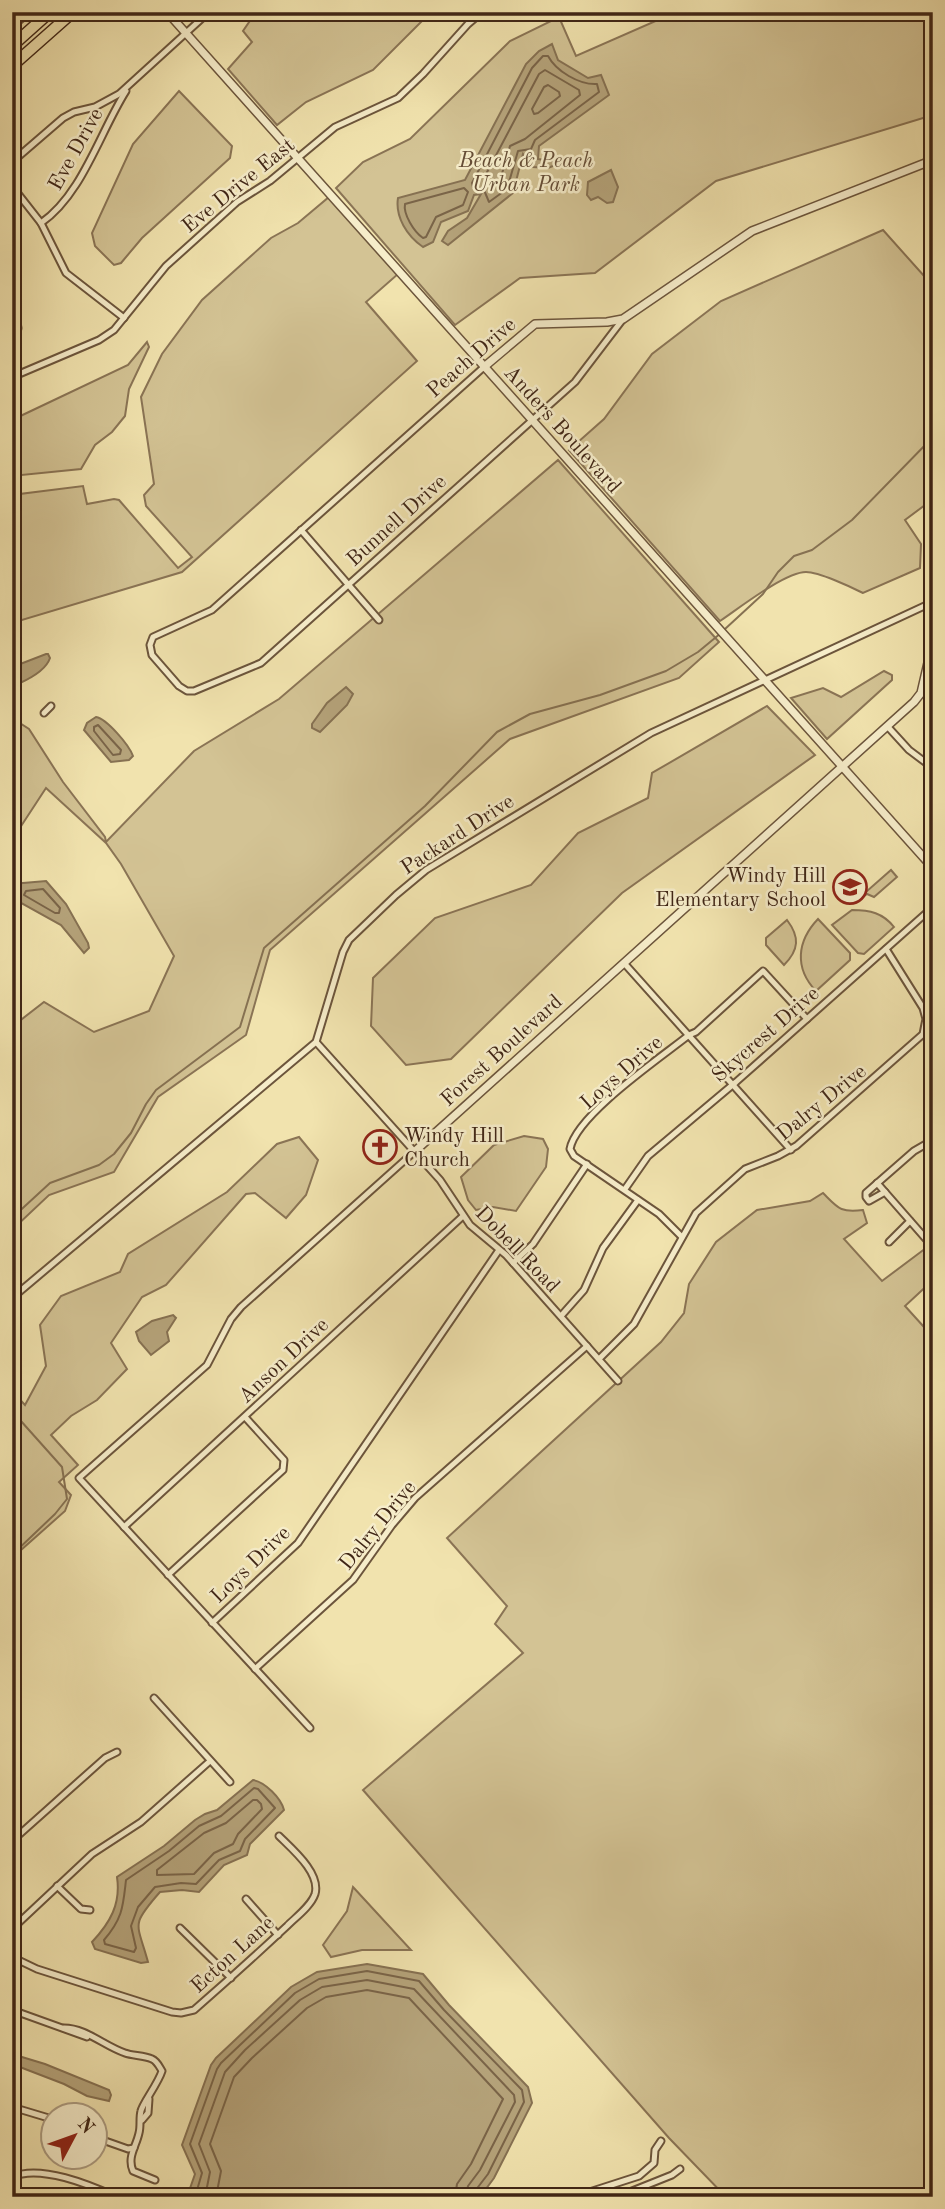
<svg xmlns="http://www.w3.org/2000/svg" width="945" height="2209" font-family="'Old Standard TT',serif">
  <style>
    .green { fill: #d3c394; stroke: #8a7455; stroke-width: 2 }
    .water { fill: #b5a37a; stroke: #867152; stroke-width: 2 }
    .lines { fill: none; stroke-linecap: round; stroke-linejoin: round }
    .shore { stroke: #7a6448; stroke-width: 2 }
    .stream { stroke: #867152; stroke-width: 2 }
    .minor-casing { stroke: #6c553c; stroke-width: 9 }
    .tertiary-casing { stroke: #6c553c; stroke-width: 10 }
    .trunk-casing { stroke: #402616; stroke-width: 13 }
    .minor { stroke: #f6edca; stroke-width: 5 }
    .tertiary { stroke: #f6edca; stroke-width: 7 }
    .trunk { stroke: #f1e3ae; stroke-width: 10 }
    .labels { text-anchor: middle; stroke-width: 5; stroke-linejoin: round; paint-order: stroke }
    .street-label { font-size: 21px; fill: #402616; stroke: #f6edca }
    .park-label { font-size: 21px; font-style: italic; fill: #654d36; stroke: #f6edca }
    .poi-label { font-size: 21px; fill: #402616; stroke: #f6edca; text-anchor: end }
  </style>
  <rect width="100%" height="100%" fill="#f1e3ae"/>
  <filter id="stains"><feTurbulence type="fractalNoise" baseFrequency=".00286" numOctaves="4"/><feColorMatrix values="0 0 0 0 .2 0 0 0 0 .09 0 0 0 0 .02 0 0 0 .5 -.17"/></filter>
  <radialGradient id="worn" r=".72"><stop offset=".6" stop-color="#630" stop-opacity="0"/><stop offset="1" stop-color="#630" stop-opacity=".3"/></radialGradient>
  <g class="green">
    <path d="M256,12H431L373,70L306,102L277,125L228,69L252,42L243,31Z"/>
    <path d="M676,12H933V115L716,181L595,273L520,278L455,325L336,188L363,162L410,139L510,41L559,17L576,56Z"/>
    <path d="M179,91L232,146L230,158L142,238L121,263L114,265L95,246L92,233L133,144Z"/>
    <path d="M329,197L398,274L366,302L417,361L182,572L12,623V495L83,486L87,504L114,499L119,500L178,568L192,557L146,506L144,495L154,484L141,397L162,354L202,300L271,238L298,223Z"/>
    <path d="M883,230L933,286V499L905,520L921,544L920,568L863,593C851,587 819,572 806,572C785,572 738,609 720,621L569,450L604,419L652,354L721,301Z"/>
    <path d="M147,342L149,347L129,389L125,416L112,432L95,445L81,469L12,476V420L128,365Z"/>
    <path d="M558,460L719,642L679,678L510,739L270,950L246,1035L158,1097L114,1172L49,1195L12,1230V1015L22,1019L44,1002L94,1032L149,1011L174,956L121,864L106,843L46,788L12,840V718L29,729L63,782L105,837L106,842L194,751L279,699Z"/>
    <path d="M884,671L892,675V680L827,739L791,698L823,688L841,697Z"/>
    <path d="M767,706L815,755L622,893L451,1059L406,1065L371,1026L373,978L435,918L531,885L578,833L648,798L652,773Z"/>
    <path d="M891,870L897,877L874,897L867,894L856,902L846,890L857,883L866,892Z"/>
    <path d="M852,910C870,910 883,913 894,927L864,954L858,953L832,925Z"/>
    <path d="M818,919L850,953V960L816,991C794,968 797,941 818,919Z"/>
    <path d="M787,920C800,937 799,950 784,965L766,945V938Z"/>
    <path d="M524,1136L543,1139L548,1149L546,1167L516,1211L493,1207L476,1210L468,1200L461,1177L494,1145Z"/>
    <path d="M299,1137L318,1160L306,1195L286,1218L255,1193L246,1194L166,1285L142,1297L111,1343L127,1369L97,1400L71,1416L51,1435L78,1465L59,1482L71,1495L65,1511L12,1558V1391L25,1405L46,1366L40,1325L61,1296L120,1272L128,1254L227,1192L277,1144Z"/>
    <path d="M823,1193C838,1208 840,1213 863,1210L867,1223L844,1239L882,1281L926,1248L933,1255V1280L905,1306L933,1337V2197H726L669,2138L363,1790L523,1653L495,1624L507,1606L447,1538L661,1342L684,1313L689,1284L716,1242L757,1210L810,1201Z"/>
    <path d="M353,1887L411,1950H362L331,1957L323,1945L347,1911Z"/>
  </g>
  <g class="water">
    <path d="M552,44L558,60L588,78L601,75L609,95L539,146L538,159L563,162L548,168L533,167L523,154L513,193L448,245L442,241L448,231L467,218L481,194L474,195L468,211L441,222L433,242L423,247C407,236 395,217 398,198L465,180L526,64L539,51Z"/>
    <path d="M611,170L618,187L613,202L607,203L598,197L591,200L587,195L588,182Z"/>
    <path d="M46,654H48L50,658C46,670 31,678 20,683L13,678L15,666Z"/>
    <path d="M346,687L353,694L347,705L320,732L312,728V724L327,703Z"/>
    <path d="M96,717C107,719 129,745 133,756L129,760L111,762L84,730L87,723Z"/>
    <path d="M46,881L66,904L88,943L89,948L84,953L61,925L12,898V884Z"/>
    <path d="M173,1315L176,1318L167,1332L169,1341L151,1355L139,1341L136,1332L152,1321Z"/>
    <path d="M253,1780C265,1782 281,1798 284,1810L250,1844L247,1855L224,1865L199,1892L182,1890L160,1892C130,1926 137,1922 148,1962L141,1963L95,1949L92,1942C110,1923 121,1904 117,1877L164,1846L195,1820L205,1814L217,1810Z"/>
    <path d="M367,1964L423,1974L449,2005L528,2087L532,2103L494,2178L480,2197H187L195,2174L182,2145L211,2065L216,2058L291,1987L317,1972Z"/>
    <path d="M12,2054L45,2064L109,2090L111,2095L109,2101L87,2096L64,2084L12,2064Z"/>
  </g>
  <g class="lines">
    <g class="shore">
      <path d="M543,56H548C556,71 579,85 597,84L599,92L535,140L531,149L518,151L507,189L489,202L484,190L473,187L472,183L532,68Z"/>
      <path d="M545,70L579,90L580,95L525,139L510,146L499,184L493,186L486,180L485,176L539,74Z"/>
      <path d="M548,85L559,92L560,96L538,113L534,114L532,109L544,87Z"/>
      <path d="M464,188L468,192L463,205L436,217L426,237L423,238C414,232 403,214 405,204Z"/>
      <path d="M98,725L121,750L120,754L113,755L94,731V727Z"/>
      <path d="M43,889L60,908L59,913H55L24,895L26,891Z"/>
      <path d="M254,1788L258,1789L275,1808L245,1839L240,1851L219,1860L196,1884L181,1883L155,1887L138,1907L131,1926L136,1948L134,1952L105,1944L104,1940C123,1918 123,1906 126,1880L169,1851L199,1826L221,1816Z"/>
      <path d="M253,1800H257L261,1804L262,1809L238,1834L233,1844L214,1853L194,1874L157,1875V1870L204,1833L226,1823Z"/>
      <path d="M195,2197L202,2173L190,2144L217,2069L221,2063L295,1993L319,1979L367,1971L419,1981L444,2010L522,2090L524,2102L488,2174L475,2191V2197"/>
      <path d="M205,2197L210,2172L199,2144L225,2072L245,2050L300,2000L322,1987L367,1980L414,1989L514,2095L515,2102L480,2170L468,2186L466,2197"/>
      <path d="M216,2197L221,2171L210,2144L234,2077L252,2058L307,2008L326,1997L367,1990L409,1998L503,2099L471,2164L457,2184L455,2197"/>
    </g>
    <g class="stream">
      <path d="M725,629L763,594L778,572L794,556L812,550L852,520L933,437"/>
      <path d="M12,1218L50,1183L99,1165L114,1154L131,1133L146,1104L156,1090L240,1027L264,948L425,806L497,732L530,714L600,695L666,671L698,652L721,633"/>
      <path d="M12,1411L62,1467L67,1499L55,1514L12,1555"/>
    </g>
    <g class="minor-casing">
      <g id="minor">
        <path d="M12,27L29,12"/>
        <path d="M12,162L63,118L74,112L95,107L119,94L209,12"/>
        <path d="M12,186L41,223L66,273L124,318"/>
        <path d="M41,223C82,195 100,132 126,91"/>
        <path d="M12,296L18,328L12,356"/>
        <path d="M484,367L212,610L153,637L150,645L152,655L179,686L187,691H194L261,663L575,382L623,319"/>
        <path d="M12,377L99,340L114,330L166,266L237,202L270,181L335,127L398,98L423,74L468,24L482,12"/>
        <path d="M301,530L379,620"/>
        <path d="M44,713L51,706"/>
        <path d="M888,727L909,750L933,768"/>
        <path d="M624,963L791,1150"/>
        <path d="M316,1042L440,1180L470,1225L506,1255L618,1381"/>
        <path d="M877,1183L933,1247"/>
        <path d="M625,1189L648,1156L736,1082L933,907"/>
        <path d="M885,1192L869,1201L866,1197V1193L914,1151L933,1140"/>
        <path d="M682,1237L659,1214L574,1156L570,1149C576,1115 660,1058 689,1035L696,1032L763,971L807,1019"/>
        <path d="M889,1242L910,1221"/>
        <path d="M513,1263L533,1244L587,1164"/>
        <path d="M12,1298L316,1042L343,952L349,940L396,895L426,870L651,733L933,602"/>
        <path d="M561,1316L584,1290L603,1248L638,1200"/>
        <path d="M599,1359L634,1324L696,1213L745,1169L778,1156L796,1146L923,1034L926,1019L923,1008L886,949"/>
        <path d="M124,1527L463,1216"/>
        <path d="M168,1575L283,1470L284,1460L245,1417"/>
        <path d="M212,1623L298,1543L499,1250"/>
        <path d="M255,1669L353,1580L392,1525L415,1498L587,1346"/>
        <path d="M154,1698L230,1782"/>
        <path d="M310,1728L79,1478L207,1365L231,1319L241,1307L414,1152"/>
        <path d="M12,1841L105,1758L117,1752"/>
        <path d="M57,1886L81,1909L90,1910"/>
        <path d="M246,1899L278,1935"/>
        <path d="M180,1928L231,1978"/>
        <path d="M12,1929L92,1854L141,1822L210,1761"/>
        <path d="M12,1957L37,1969L172,2012L181,2013L194,2010C225,1983 256,1955 287,1926C296,1917 311,1906 315,1894C321,1873 292,1849 279,1836"/>
        <path d="M12,2010L87,2037"/>
        <path d="M64,2028C86,2028 104,2046 125,2053C133,2056 144,2055 152,2059C157,2061 159,2066 162,2071C158,2084 142,2104 141,2111C139,2118 141,2126 139,2133C136,2147 127,2157 133,2171L155,2180"/>
        <path d="M12,2107L52,2119"/>
        <path d="M142,2120L148,2113L149,2099"/>
        <path d="M94,2137L128,2149L134,2148"/>
        <path d="M12,2177C40,2164 90,2185 117,2197"/>
        <path d="M574,2197L639,2176L654,2163L655,2150L661,2141"/>
        <path d="M617,2197L672,2175L680,2169"/>
      </g>
    </g>
    <g class="tertiary-casing">
      <g id="tertiary">
        <path d="M167,12L933,868"/>
        <path d="M484,367L535,324L607,322L623,319L752,231L933,160"/>
        <path d="M414,1152L914,702L921,693L933,641"/>
      </g>
    </g>
    <g class="trunk-casing">
      <g id="trunk">
        <path d="M12,46L50,12"/>
        <path d="M12,66L73,12"/>
      </g>
    </g>
    <use href="#minor" class="minor"/>
    <use href="#tertiary" class="tertiary"/>
    <use href="#trunk" class="trunk"/>
  </g>
  <defs>
    <g id="school-ring" transform="scale(1.75)"><circle r="9.5" fill="#f6edca" stroke="#8f2418" stroke-width="1.5"/><path d="M0-5L7-2L0 1L-7-2ZM-4 1L0 2.5L4 1V4Q0 6-4 4Z" fill="#8f2418"/></g>
    <g id="church-ring" transform="scale(1.75)"><circle r="9.5" fill="#f6edca" stroke="#8f2418" stroke-width="1.5"/><path d="M-1.2-6h2.4v3.5h3.3v2.4h-3.3V6h-2.4V-.1h-3.3v-2.4h3.3Z" fill="#8f2418"/></g>
  </defs>
  <g fill-rule="evenodd">
    <use href="#school-ring" x="850" y="887"/>
    <use href="#church-ring" x="380" y="1147"/>
  </g>
  <g class="labels">
    <g class="street-label">
      <text transform="translate(75 149) rotate(-61)" y="7">Eve Drive</text>
      <text transform="translate(238 185) rotate(-39)" y="7">Eve Drive East</text>
      <text transform="translate(471 357) rotate(-41)" y="7">Peach Drive</text>
      <text transform="translate(563 429) rotate(48)" y="7">Anders Boulevard</text>
      <text transform="translate(396 520) rotate(-42)" y="7">Bunnell Drive</text>
      <text transform="translate(457 834) rotate(-33)" y="7">Packard Drive</text>
      <text transform="translate(765 1034) rotate(-41)" y="7">Skycrest Drive</text>
      <text transform="translate(501 1050) rotate(-42)" y="7">Forest Boulevard</text>
      <text transform="translate(621 1072) rotate(-41)" y="7">Loys Drive</text>
      <text transform="translate(821 1102) rotate(-39)" y="7">Dalry Drive</text>
      <text transform="translate(518 1249) rotate(46)" y="7">Dobell Road</text>
      <text transform="translate(283 1360) rotate(-43)" y="7">Anson Drive</text>
      <text transform="translate(377 1525) rotate(-51)" y="7">Dalry Drive</text>
      <text transform="translate(250 1564) rotate(-44)" y="7">Loys Drive</text>
      <text transform="translate(232 1954) rotate(-42)" y="7">Ecton Lane</text>
    </g>
    <g class="park-label">
      <text x="526" y="167">Beach &amp; Peach<tspan x="526" dy="24">Urban Park</tspan></text>
    </g>
    <g class="poi-label">
      <text x="826" y="882">Windy Hill<tspan x="826" dy="24">Elementary School</tspan></text>
      <text x="404" y="1142" text-anchor="start">Windy Hill<tspan x="404" dy="24">Church</tspan></text>
    </g>
  </g>
  <rect width="945" height="2209" fill="none" stroke="#f1e3ae" stroke-width="42"/>
  <rect x="14" y="14" width="917" height="2181" fill="none" stroke="#402616" stroke-width="3.5"/>
  <rect x="21" y="21" width="903" height="2167" fill="none" stroke="#402616" stroke-width="2"/>
  <g transform="translate(74 2136) rotate(49)"><circle r="33" fill="#f6edca" stroke="#ad9d82" stroke-width="2"/>
  <path d="M0-5L12 26L0 18L-12 26Z" fill="#8f2418"/>
  <text y="-10" font-size="19" font-weight="bold" text-anchor="middle" fill="#402616">N</text>
  </g>
  <rect width="100%" height="100%" filter="url(#stains)"/>
  <rect width="100%" height="100%" fill="url(#worn)"/>
</svg>
